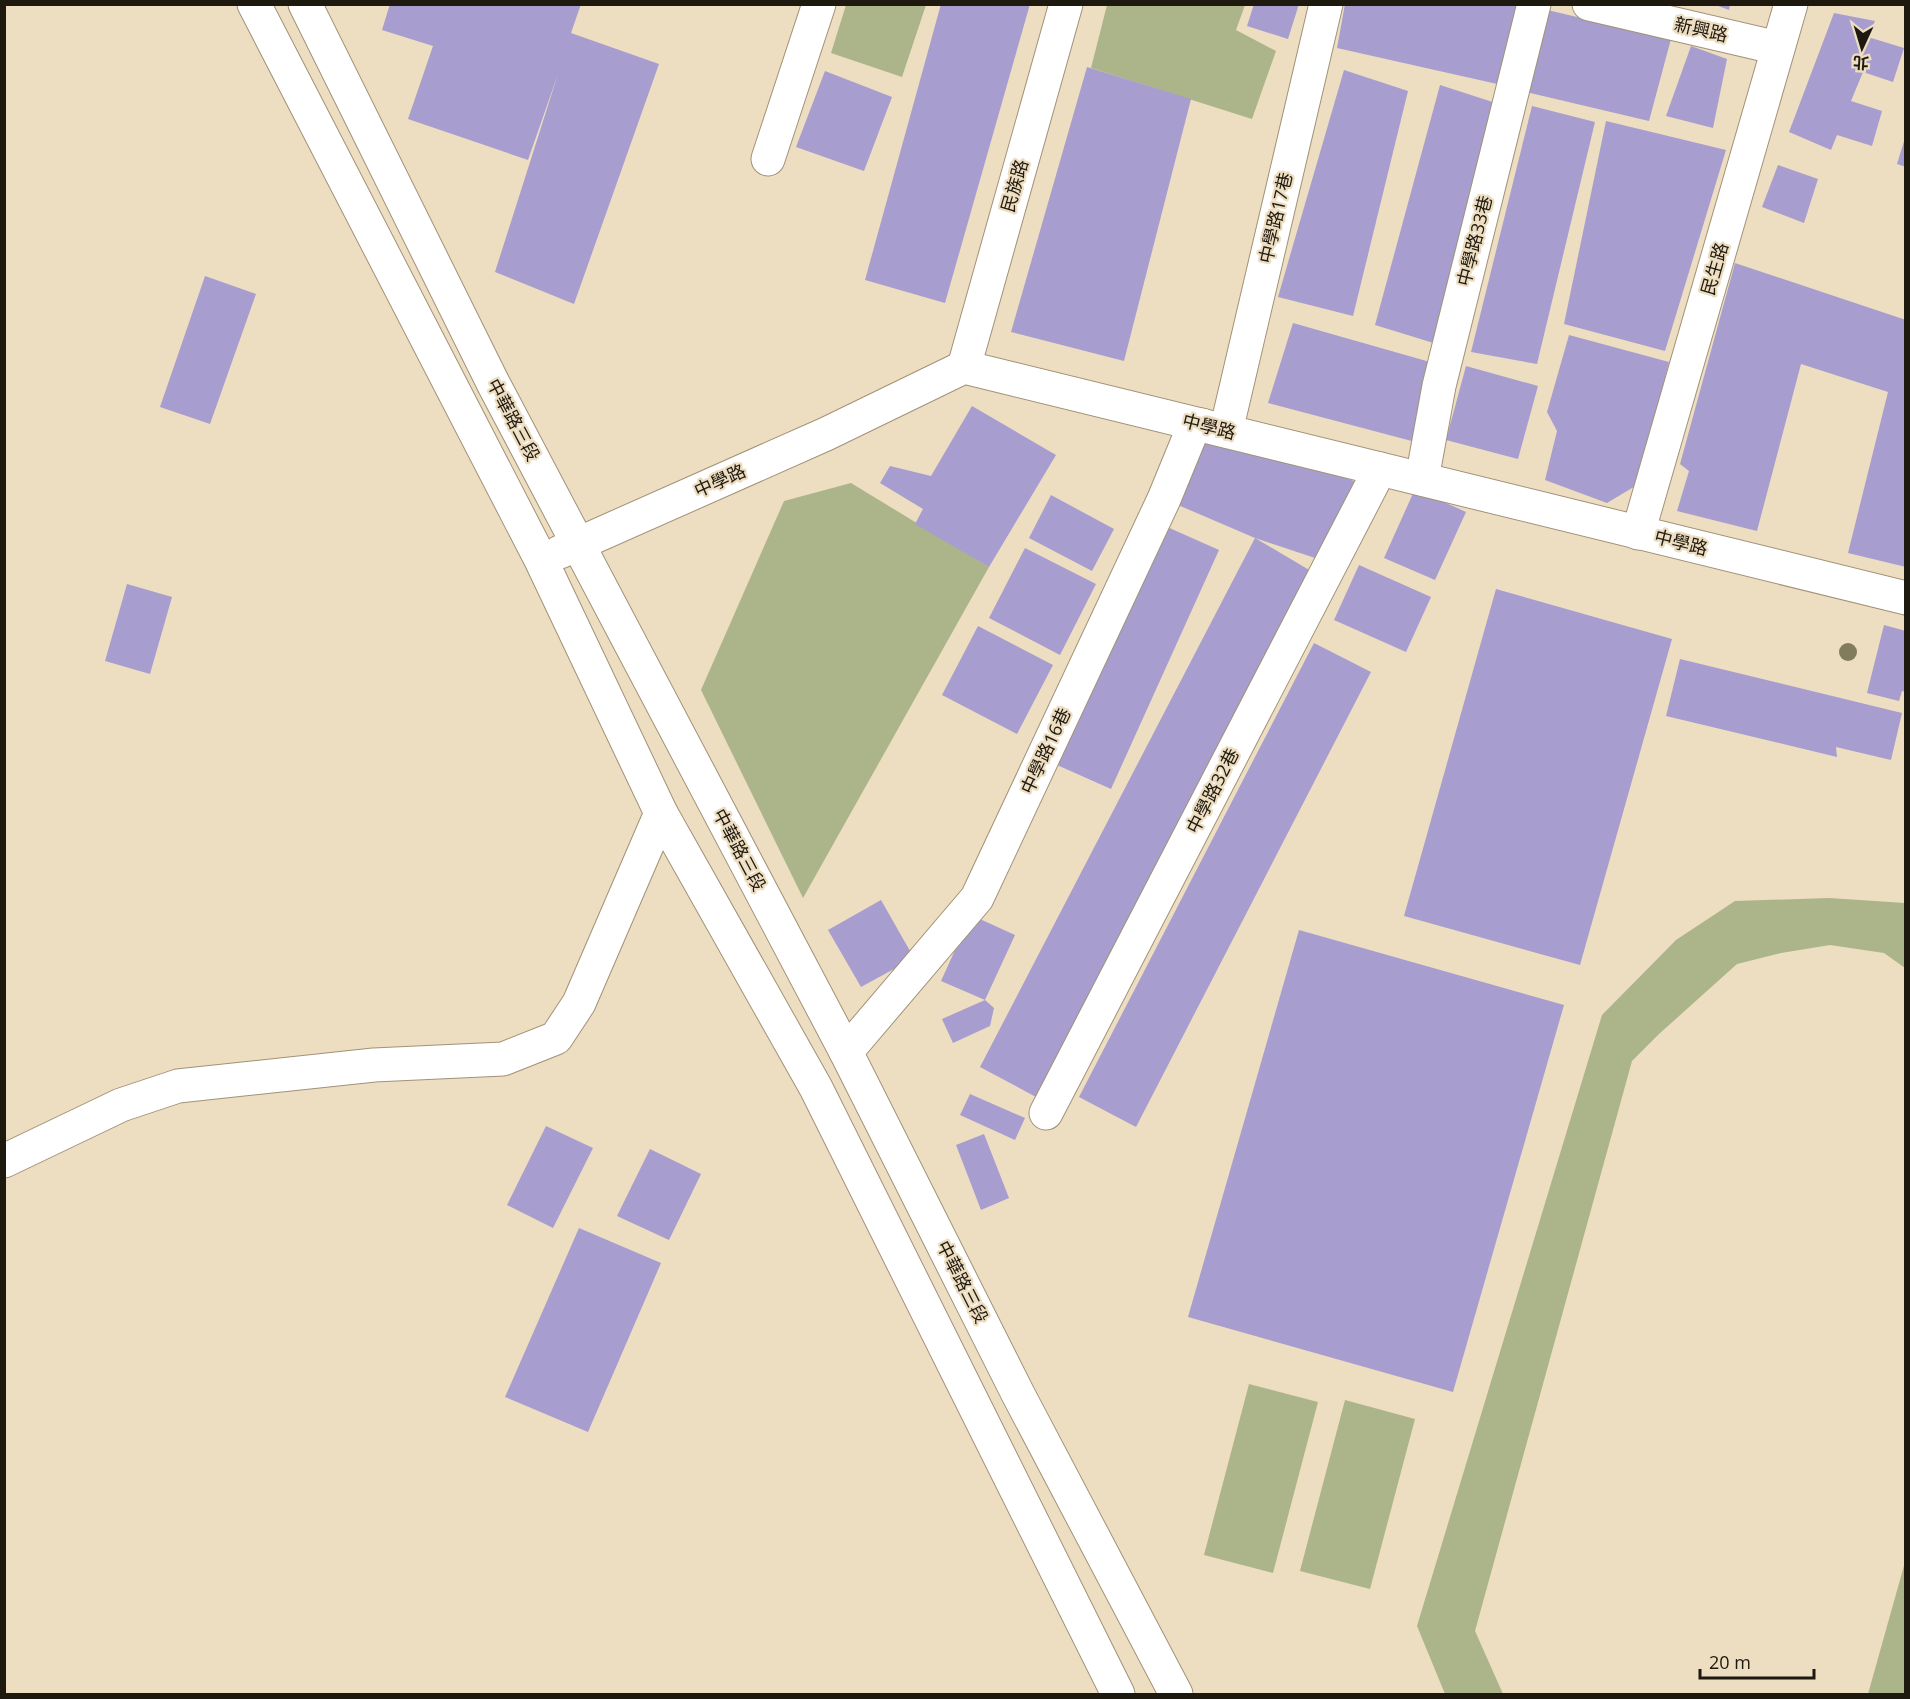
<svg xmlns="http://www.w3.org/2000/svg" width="1910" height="1699" font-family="'Open Sans','Noto Sans TC',sans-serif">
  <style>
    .green { fill: #acb58a }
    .building { fill: #a79ecf }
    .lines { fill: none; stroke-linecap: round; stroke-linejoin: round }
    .minor-casing { stroke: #a19278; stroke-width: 35 }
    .minor { stroke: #fff; stroke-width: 33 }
    .tree { fill: #817d5a }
    .labels { text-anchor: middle; stroke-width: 4.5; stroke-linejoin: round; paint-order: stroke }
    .street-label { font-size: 18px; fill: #1e190f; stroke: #edddc1 }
  </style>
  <rect width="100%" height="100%" fill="#edddc1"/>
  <g class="green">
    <path d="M846,5H926L902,77L831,53Z"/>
    <path d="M1107,5H1245L1236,30L1276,51L1252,119L1091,68Z"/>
    <path d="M851,483L989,567L803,898L701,690L784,501Z"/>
    <path d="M1829,898L1905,903V968L1884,953L1830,945L1781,953L1737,964L1659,1034L1632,1061L1475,1631L1503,1694H1445L1417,1626L1602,1015L1676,940L1735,901Z"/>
    <path d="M1249,1384L1318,1402L1273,1573L1204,1555Z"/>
    <path d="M1345,1400L1415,1419L1370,1589L1300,1571Z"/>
    <path d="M1905,1562V1694H1868Z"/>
  </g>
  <g class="building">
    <path d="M390,4H581L571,33L659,64L574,304L495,272L558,74L528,160L408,119L433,46L382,30Z"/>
    <path d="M941,4H1030L945,303L865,280Z"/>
    <path d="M1254,4H1299L1288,39L1247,26Z"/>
    <path d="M1345,4H1520L1506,86L1337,48Z"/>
    <path d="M1713,4H1730L1729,10Z"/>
    <path d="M1543,9L1671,39L1649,121L1526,92Z"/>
    <path d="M1834,13L1875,21L1868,37L1904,48L1893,82L1863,72L1851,101L1882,111L1872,146L1837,135L1831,150L1789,132Z"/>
    <path d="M1691,46L1727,59L1713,128L1666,116Z"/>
    <path d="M1087,67L1191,99L1124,361L1011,332Z"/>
    <path d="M1344,70L1408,91L1353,316L1278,297Z"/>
    <path d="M825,71L892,97L864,171L796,147Z"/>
    <path d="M1440,85L1502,105L1440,345L1375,325Z"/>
    <path d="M1532,106L1595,122L1537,364L1471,352Z"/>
    <path d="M1606,121L1726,150L1665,351L1564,324Z"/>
    <path d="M1905,138H1906V167L1897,164Z"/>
    <path d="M1778,165L1818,179L1804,223L1762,207Z"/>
    <path d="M1735,263L1906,320V567L1848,553L1888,392L1801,364L1757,531L1677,511L1689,471L1680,464Z"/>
    <path d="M205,276L256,294L210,424L160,407Z"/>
    <path d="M1293,323L1444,366L1423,444L1268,403Z"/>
    <path d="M1569,335L1669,362L1637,485L1607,503L1545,480L1557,431L1547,412Z"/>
    <path d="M1466,366L1538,386L1518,459L1446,440Z"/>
    <path d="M972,406L1056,455L989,567L915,524L923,509L880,483L890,466L931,476Z"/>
    <path d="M1194,426L1354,481L1327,562L1255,538L1316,574L1036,1097L980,1067L1255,538L1164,499Z"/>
    <path d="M1415,489L1466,512L1435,580L1384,558Z"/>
    <path d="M1051,495L1114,529L1092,571L1029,538Z"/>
    <path d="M1165,526L1219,550L1111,789L1057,765Z"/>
    <path d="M1025,548L1096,584L1060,655L989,618Z"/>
    <path d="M1359,565L1431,597L1406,652L1334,620Z"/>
    <path d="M127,584L172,597L150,674L105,661Z"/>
    <path d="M1496,589L1672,639L1580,965L1404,916Z"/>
    <path d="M1884,625L1906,631V692L1902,691L1899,701L1867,693Z"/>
    <path d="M978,626L1053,665L1017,734L942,695Z"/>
    <path d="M1314,643L1371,672L1136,1127L1079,1097Z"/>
    <path d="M1680,659L1902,713L1891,760L1836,747L1837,757L1666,716Z"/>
    <path d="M881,900L914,958L861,987L828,930Z"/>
    <path d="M971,915L1015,935L985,1000L941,981Z"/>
    <path d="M1299,930L1564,1005L1453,1392L1188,1317Z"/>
    <path d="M985,1000L994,1008L990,1026L953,1043L942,1019Z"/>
    <path d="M970,1094L1025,1118L1015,1140L960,1115Z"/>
    <path d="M546,1126L593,1148L553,1228L507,1205Z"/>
    <path d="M984,1134L1009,1198L981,1210L956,1145Z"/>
    <path d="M650,1149L701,1174L669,1240L617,1216Z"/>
    <path d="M579,1228L661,1263L588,1432L505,1397Z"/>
  </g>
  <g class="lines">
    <g class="minor-casing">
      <g id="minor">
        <path d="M254,4L541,560L661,813L816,1088L1118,1694"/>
        <path d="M305,4L493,383L846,1052L1018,1394L1176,1694"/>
        <path d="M1589,4L1778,48"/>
        <path d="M768,159L819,4"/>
        <path d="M964,367L1066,4"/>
        <path d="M1226,431L1326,4"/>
        <path d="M1422,479L1439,386L1534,4"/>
        <path d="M1638,533L1791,4"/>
        <path d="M560,552L826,434L964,367L1906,598"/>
        <path d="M846,1052L977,898L1164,499L1194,426L1202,425"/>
        <path d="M1046,1113L1380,469"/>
        <path d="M4,1161L121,1105L178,1086L374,1065L503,1059L556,1038L579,1003L661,813"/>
      </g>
    </g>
    <use href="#minor" class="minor"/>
  </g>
  <circle class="tree" cx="1848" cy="652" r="9"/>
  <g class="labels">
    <g class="street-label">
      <text transform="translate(1701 30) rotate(13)" y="6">新興路</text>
      <text transform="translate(1015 186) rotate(-74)" y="6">民族路</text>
      <text transform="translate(1276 218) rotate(-77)" y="6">中學路17巷</text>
      <text transform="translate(1475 241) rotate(-76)" y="6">中學路33巷</text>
      <text transform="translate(1715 269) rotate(-74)" y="6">民生路</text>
      <text transform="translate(513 420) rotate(62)" y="6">中華路三段</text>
      <text transform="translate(1209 427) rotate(14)" y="6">中學路</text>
      <text transform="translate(720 481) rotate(-24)" y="6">中學路</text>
      <text transform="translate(1681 543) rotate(14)" y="6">中學路</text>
      <text transform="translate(1046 751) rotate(-65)" y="6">中學路16巷</text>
      <text transform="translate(1213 791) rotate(-63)" y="6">中學路32巷</text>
      <text transform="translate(739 850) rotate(62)" y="6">中華路三段</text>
      <text transform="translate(962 1282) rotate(63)" y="6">中華路三段</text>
    </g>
  </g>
  <rect width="1910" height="1699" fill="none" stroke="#1e190f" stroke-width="12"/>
  <g transform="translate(1862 48) rotate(184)" stroke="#edddc1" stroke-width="4.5" paint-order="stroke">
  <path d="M0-4.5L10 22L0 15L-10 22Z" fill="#1e190f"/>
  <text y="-9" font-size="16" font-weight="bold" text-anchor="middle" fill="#1e190f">北</text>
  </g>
  <path d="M1700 1669v9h114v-9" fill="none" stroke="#1e190f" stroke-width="3"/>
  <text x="1709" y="1669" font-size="18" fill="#1e190f" stroke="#edddc1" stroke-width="4.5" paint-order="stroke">20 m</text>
</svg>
